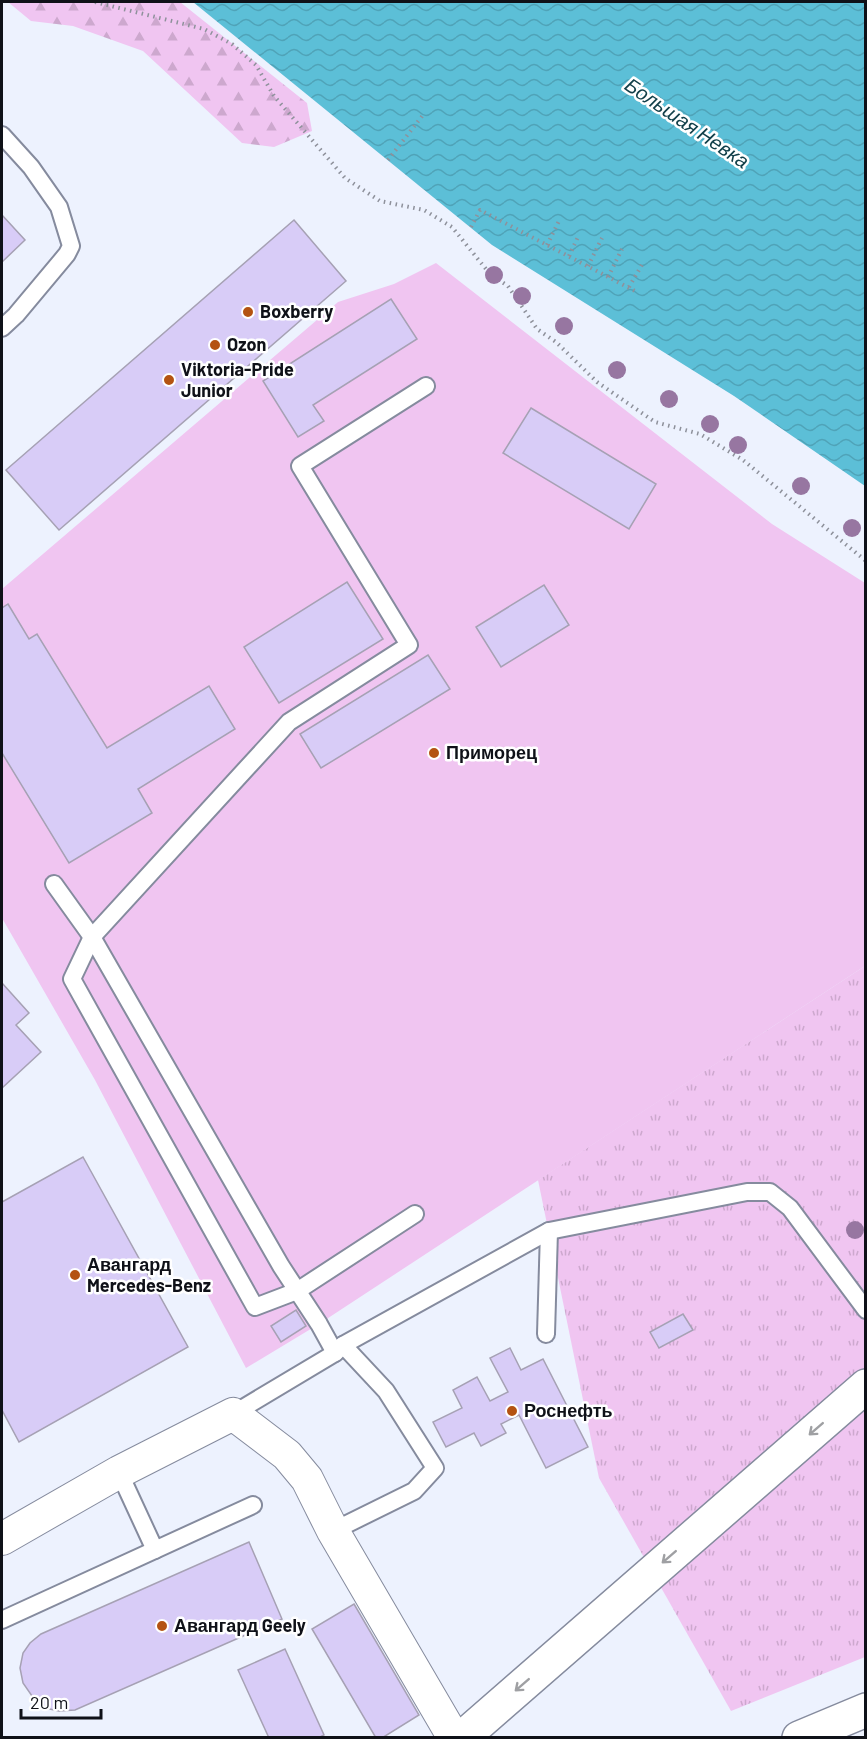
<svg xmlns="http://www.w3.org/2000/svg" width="867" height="1739" font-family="Barlow,sans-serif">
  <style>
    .grass { fill: url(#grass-tufts) }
    .forest { fill: url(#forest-firs) }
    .pitch { fill: #f0c5f1 }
    .water { fill: url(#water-waves) }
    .building { fill: #d8ccf7; stroke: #a6a1b4; stroke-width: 1.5 }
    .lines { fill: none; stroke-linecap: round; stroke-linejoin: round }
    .lane-casing { stroke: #858b9e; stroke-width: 20 }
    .street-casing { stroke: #858b9e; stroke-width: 34 }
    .primary-casing { stroke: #858b9e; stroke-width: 36 }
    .highway-casing { stroke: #858b9e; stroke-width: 36 }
    .path { stroke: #8e919b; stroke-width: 4; stroke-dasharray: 1.5 4.5; stroke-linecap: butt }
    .lane { stroke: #fff; stroke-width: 16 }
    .street { stroke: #fff; stroke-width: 32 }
    .primary { stroke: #fff; stroke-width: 33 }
    .highway { stroke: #fff; stroke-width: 33 }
    .tree { fill: #9776a1 }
    .oneway { stroke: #9fa0a3 }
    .poi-dot { fill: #b45312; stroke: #fff; stroke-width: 2 }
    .labels { text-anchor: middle; stroke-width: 5; stroke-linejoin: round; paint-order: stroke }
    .poi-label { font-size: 18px; font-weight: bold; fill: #0f1118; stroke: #fff; text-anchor: start }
    .water-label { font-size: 20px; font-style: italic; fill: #12404a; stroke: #fff }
  </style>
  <defs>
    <pattern id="grass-tufts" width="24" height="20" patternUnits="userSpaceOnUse" patternTransform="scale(1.5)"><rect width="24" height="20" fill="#f0c5f1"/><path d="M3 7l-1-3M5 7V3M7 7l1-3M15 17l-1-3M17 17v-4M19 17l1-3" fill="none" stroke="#cda8ce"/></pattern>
    <pattern id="forest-firs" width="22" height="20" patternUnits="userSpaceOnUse" patternTransform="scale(1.5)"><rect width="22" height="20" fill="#f0c5f1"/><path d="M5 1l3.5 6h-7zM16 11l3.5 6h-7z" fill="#cda8ce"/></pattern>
    <pattern id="water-waves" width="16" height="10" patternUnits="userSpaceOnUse" patternTransform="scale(1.5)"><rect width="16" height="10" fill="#5cbfd7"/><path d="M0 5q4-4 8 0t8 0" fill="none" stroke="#4fa3b8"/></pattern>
  </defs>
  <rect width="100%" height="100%" fill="#edf2fe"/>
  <path class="grass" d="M865,966V1657L731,1711L599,1478L538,1180Z"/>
  <path class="forest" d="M8,2H180L307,103L312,131L274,147L242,143L143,51L73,26L31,21Z"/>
  <path class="pitch" d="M436,263L772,524L865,583V966L319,1324L246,1368L95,1080L2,918V589L338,302L394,284Z"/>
  <path class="water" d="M193,2H865V486L734,396L492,245Z"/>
  <g class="building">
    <path d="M2,215L25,240L2,262Z"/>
    <path d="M294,220L346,281L59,530L6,470Z"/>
    <path d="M391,299L417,339L313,405L324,421L298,437L263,381Z"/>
    <path d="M531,408L656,484L629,529L503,453Z"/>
    <path d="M347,582L383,639L279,703L244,647Z"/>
    <path d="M544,585L569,625L501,667L476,627Z"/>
    <path d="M8,604L29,639L37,634L107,748L209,686L235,729L138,789L152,813L69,863L2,753V608Z"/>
    <path d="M428,655L450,689L321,768L300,734Z"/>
    <path d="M2,983L29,1013L16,1025L41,1052L2,1088Z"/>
    <path d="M83,1157L188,1347L19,1442L2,1410V1202Z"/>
    <path d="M296,1310L306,1326L281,1342L271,1326Z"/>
    <path d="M683,1314L693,1330L659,1348L650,1332Z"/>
    <path d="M510,1348L521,1370L543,1359L588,1447L546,1468L519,1415L501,1424L506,1433L481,1446L474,1433L446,1447L433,1422L462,1408L453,1390L477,1377L490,1401L508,1392L490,1358Z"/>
    <path d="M249,1542L282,1619L75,1710L59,1711L45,1708L32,1696L23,1683L20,1668L23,1653L30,1643L41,1634Z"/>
    <path d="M354,1604L419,1715L382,1738H376L312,1629Z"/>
    <path d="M285,1649L324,1735L318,1738H269L238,1670Z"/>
  </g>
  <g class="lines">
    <g class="lane-casing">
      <g id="lane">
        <path d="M2,135L31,167L59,207L71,246L67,254L16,315L2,328"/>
        <path d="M54,884L92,937L281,1266L319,1324L335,1353"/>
        <path d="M415,1214L297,1291L255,1307L72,979L92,937L289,722L409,645L300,466L426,386"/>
        <path d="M546,1334L549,1231"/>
        <path d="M233,1414L335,1353L343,1345L549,1231L747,1192H770L790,1208L866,1310"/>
        <path d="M119,1472L155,1550"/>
        <path d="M333,1531L414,1491L435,1468L386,1391L343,1345"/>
        <path d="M2,1620L253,1505"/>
      </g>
    </g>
    <g class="street-casing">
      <path id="street" d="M2,1539L119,1472L233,1414L287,1455L307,1479L333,1531L454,1738"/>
    </g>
    <g class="primary-casing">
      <path id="primary" d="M462,1738L866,1386"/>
    </g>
    <g class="highway-casing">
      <path id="highway" d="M799,1738L866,1710"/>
    </g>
    <g class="path">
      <path d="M95,2L204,29L232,44L256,65L274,96L345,178L380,201L424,210L452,227L490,274L508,286L537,329L556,342L597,382L655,422L700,434L743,460L866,561"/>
      <path d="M388,160L423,115"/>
      <path d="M471,227L480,210L635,291"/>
      <path d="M547,245L560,219"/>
      <path d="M569,256L578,237"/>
      <path d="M588,266L602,238"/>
      <path d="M608,277L622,249"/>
      <path d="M629,287L643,263"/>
    </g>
    <use href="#lane" class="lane"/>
    <use href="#street" class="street"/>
    <use href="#primary" class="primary"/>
    <use href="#highway" class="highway"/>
  </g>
  <g class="tree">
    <circle cx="494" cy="275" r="9"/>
    <circle cx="522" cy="296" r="9"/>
    <circle cx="564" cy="326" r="9"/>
    <circle cx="617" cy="370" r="9"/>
    <circle cx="669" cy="399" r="9"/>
    <circle cx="710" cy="424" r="9"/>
    <circle cx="738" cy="445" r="9"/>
    <circle cx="801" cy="486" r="9"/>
    <circle cx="852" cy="528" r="9"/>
    <circle cx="855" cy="1230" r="9"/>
  </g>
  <defs><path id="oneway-shaft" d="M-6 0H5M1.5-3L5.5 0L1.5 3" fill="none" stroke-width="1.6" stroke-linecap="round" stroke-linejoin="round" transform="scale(1.5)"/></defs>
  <g class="oneway">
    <use href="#oneway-shaft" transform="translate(816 1429) rotate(139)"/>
    <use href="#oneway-shaft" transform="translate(669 1557) rotate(139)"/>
    <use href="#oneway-shaft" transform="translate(522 1685) rotate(139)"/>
  </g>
  <g class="poi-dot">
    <circle cx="248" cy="312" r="6"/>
    <circle cx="215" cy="345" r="6"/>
    <circle cx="169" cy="380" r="6"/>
    <circle cx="434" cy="753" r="6"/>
    <circle cx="75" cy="1275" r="6"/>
    <circle cx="512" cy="1411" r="6"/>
    <circle cx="162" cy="1626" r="6"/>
  </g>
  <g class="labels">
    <g class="poi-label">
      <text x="260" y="318">Boxberry</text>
      <text x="227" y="351">Ozon</text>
      <text x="181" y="376">Viktoria-Pride<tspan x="181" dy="21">Junior</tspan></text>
      <text x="446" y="759">Приморец</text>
      <text x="87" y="1271">Авангард<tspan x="87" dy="21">Mercedes-Benz</tspan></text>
      <text x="524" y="1417">Роснефть</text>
      <text x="174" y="1632">Авангард Geely</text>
    </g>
    <g class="water-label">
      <text transform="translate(687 123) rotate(34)" y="7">Большая Невка</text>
    </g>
  </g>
  <rect width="867" height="1739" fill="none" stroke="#0f1118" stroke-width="6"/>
  <path d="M21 1709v9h80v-9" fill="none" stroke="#0f1118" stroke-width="3"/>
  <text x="30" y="1709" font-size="18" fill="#0f1118" stroke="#ffffff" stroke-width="4.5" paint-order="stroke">20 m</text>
</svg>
